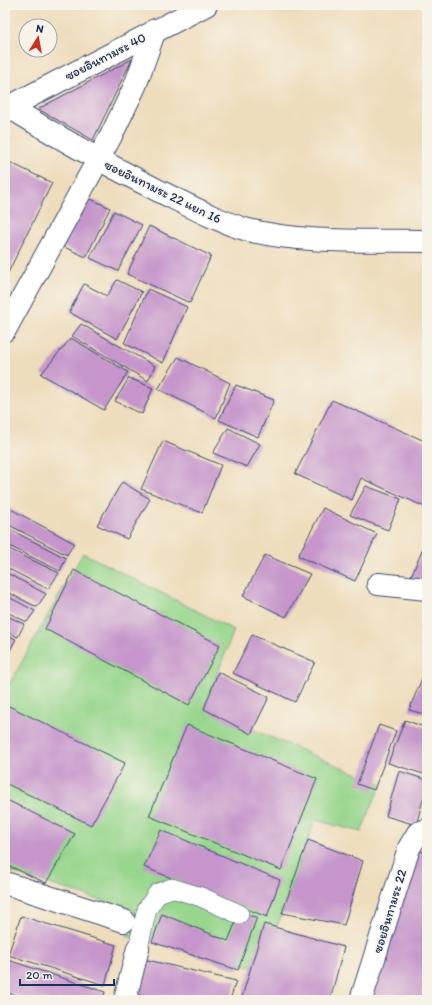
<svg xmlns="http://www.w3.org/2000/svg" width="432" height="1005" font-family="Itim,'Playpen Sans Thai',sans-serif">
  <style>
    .garden { fill: #97d68c; stroke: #598275 }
    .building { fill: #c595cb }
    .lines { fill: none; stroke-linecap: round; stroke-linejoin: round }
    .service-casing { stroke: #3b496c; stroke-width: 20 }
    .minor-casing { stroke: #3b496c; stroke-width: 24 }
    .service { stroke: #fff; stroke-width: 19 }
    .minor { stroke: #fff; stroke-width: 22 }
    .labels { text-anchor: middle; stroke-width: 3; stroke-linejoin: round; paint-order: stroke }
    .street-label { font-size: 13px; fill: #1b2f5e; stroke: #f7f3e8 }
  </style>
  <rect width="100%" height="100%" fill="#f7f3e8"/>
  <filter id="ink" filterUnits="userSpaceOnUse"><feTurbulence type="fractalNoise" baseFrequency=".025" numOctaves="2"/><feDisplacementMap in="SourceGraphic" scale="8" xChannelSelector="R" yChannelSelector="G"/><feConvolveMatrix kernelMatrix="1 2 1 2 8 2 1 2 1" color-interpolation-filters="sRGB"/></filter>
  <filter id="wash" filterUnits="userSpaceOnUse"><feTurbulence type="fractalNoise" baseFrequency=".012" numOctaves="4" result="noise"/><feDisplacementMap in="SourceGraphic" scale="16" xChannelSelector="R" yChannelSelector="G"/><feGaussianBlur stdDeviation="0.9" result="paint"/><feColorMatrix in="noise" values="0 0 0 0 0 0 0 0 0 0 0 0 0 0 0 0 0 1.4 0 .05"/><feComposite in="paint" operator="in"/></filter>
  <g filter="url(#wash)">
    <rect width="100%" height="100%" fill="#eeddbc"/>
    <path class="garden" d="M83,553L234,630L204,709L381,784L361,832L315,820L262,969L127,936L135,911L5,870V692Z"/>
    <g id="blocks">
      <g class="building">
        <path d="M132,59L93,140L38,109Z"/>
        <path d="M5,160L52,183L5,279Z"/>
        <path d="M89,198L110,208L86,257L62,246Z"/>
        <path d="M114,211L142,225L118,271L90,258Z"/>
        <path d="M149,226L211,256L190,303L127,274Z"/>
        <path d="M117,280L142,292L117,339L69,312L84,284L107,296Z"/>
        <path d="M148,289L187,307L163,363L124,343Z"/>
        <path d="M81,324L155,366L148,381L72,336Z"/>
        <path d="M71,338L128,372L104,410L41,374Z"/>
        <path d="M178,357L230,383L216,418L158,389Z"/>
        <path d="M129,378L153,388L142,414L115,401Z"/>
        <path d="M236,385L274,400L258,437L219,420Z"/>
        <path d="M332,400L427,442V503L425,507L361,478L352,500L295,474Z"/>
        <path d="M228,428L260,444L247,467L213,453Z"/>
        <path d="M163,441L221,465L202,513L141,489Z"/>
        <path d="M122,482L150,499L127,539L97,525Z"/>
        <path d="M366,486L401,499L388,530L350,515Z"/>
        <path d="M5,506L74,543L67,555L5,523Z"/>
        <path d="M323,508L377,534L355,581L298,556Z"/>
        <path d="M5,527L66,558L60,571L5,544Z"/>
        <path d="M427,540V582L410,578Z"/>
        <path d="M5,547L59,573L48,589L5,567Z"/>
        <path d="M265,555L310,574L286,617L243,596Z"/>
        <path d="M74,570L220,645L189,705L45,629Z"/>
        <path d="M5,572L46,594L37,607L5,591Z"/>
        <path d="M5,595L35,611L27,622L5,611Z"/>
        <path d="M5,615L24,624L18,637L5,631Z"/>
        <path d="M5,634L16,639L9,652L5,650Z"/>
        <path d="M252,635L315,662L295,702L233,673Z"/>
        <path d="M427,666V715L409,710Z"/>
        <path d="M218,672L269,697L251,734L204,709Z"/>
        <path d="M9,706L125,763L91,825L5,783V713Z"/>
        <path d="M405,720L427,728V775L388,763Z"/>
        <path d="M187,725L317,779L281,870L149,816Z"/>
        <path d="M379,725L396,731L374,790L357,784Z"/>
        <path d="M399,771L427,780V785L416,825L386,816Z"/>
        <path d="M5,799L75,834L46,883L5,864Z"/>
        <path d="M161,830L280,880L267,917L144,867Z"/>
        <path d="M308,840L363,861L344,925L282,913Z"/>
        <path d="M409,848L427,853V976L420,1000H365Z"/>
        <path d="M162,914L228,941L239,914L257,917L238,970L152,942Z"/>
        <path d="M21,916L116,945L105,985L8,955Z"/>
        <path d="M264,924L344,947L330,1000H241Z"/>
        <path d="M135,957L236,981L230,1000H156L127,991Z"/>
        <path d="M5,959L105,992L103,1000H32L5,992Z"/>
      </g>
    </g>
  </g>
  <g filter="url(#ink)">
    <use href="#blocks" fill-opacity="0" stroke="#3b496c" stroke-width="1"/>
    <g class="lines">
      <g class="service-casing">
        <path id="service" d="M138,948L147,909L158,893L172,888L201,897L239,914"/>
      </g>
      <g class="minor-casing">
        <g id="minor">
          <path d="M8,106C57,137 108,165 159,191C188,205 217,221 248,230C303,244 370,240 427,241"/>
          <path d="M5,109L206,5"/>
          <path d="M5,330L111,136L135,86L155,30"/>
          <path d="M378,584L427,589"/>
          <path d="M5,883L124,921"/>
          <path d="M125,1000L138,948"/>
          <path d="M361,1000L409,848L418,833L427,830"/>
        </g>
      </g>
      <use href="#service" class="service"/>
      <use href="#minor" class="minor"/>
    </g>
  </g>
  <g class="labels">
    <g class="street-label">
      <text transform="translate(105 56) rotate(-27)" y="5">ซอยอินทามระ 40</text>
      <text transform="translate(163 191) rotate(26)" y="5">ซอยอินทามระ 22 แยก 16</text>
      <text transform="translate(389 911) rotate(-73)" y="5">ซอยอินทามระ 22</text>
    </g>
  </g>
  <rect width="432" height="1005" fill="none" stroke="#f7f3e8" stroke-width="20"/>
  <g transform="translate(38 38) rotate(11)"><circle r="19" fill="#f7f3e8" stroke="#9fa5b1"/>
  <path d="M0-3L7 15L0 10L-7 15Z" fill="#c8321e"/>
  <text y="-6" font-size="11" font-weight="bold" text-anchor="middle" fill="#1b2f5e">N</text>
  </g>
  <path d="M20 979v6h94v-6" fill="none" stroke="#1b2f5e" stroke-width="2"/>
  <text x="26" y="979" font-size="12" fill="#1b2f5e" stroke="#f7f3e8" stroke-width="3" paint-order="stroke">20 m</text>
</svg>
